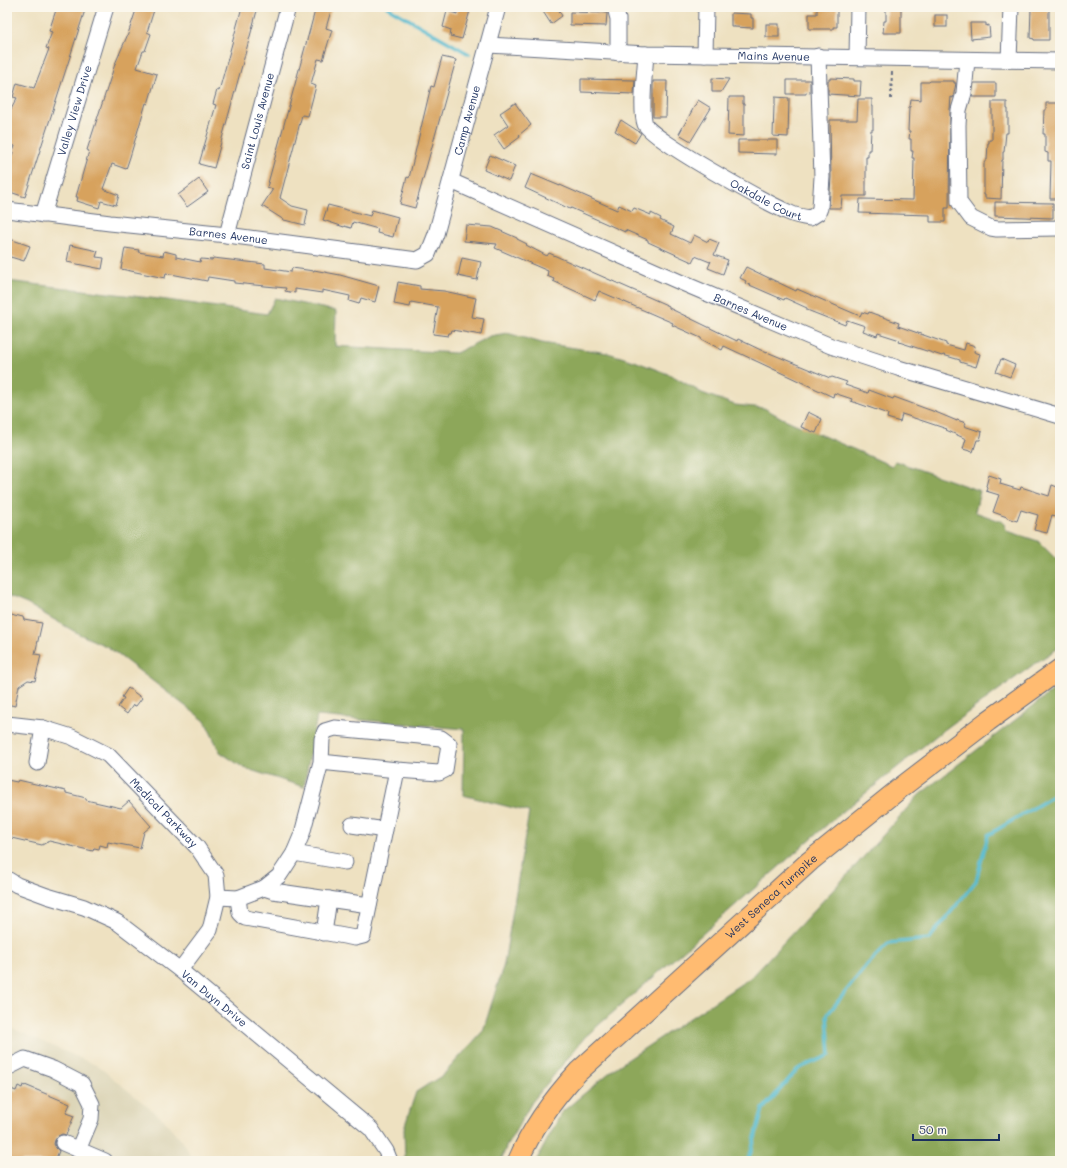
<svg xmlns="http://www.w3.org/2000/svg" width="1067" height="1168" font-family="Mali,sans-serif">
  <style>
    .built { fill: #dbd4b6 }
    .forest { fill: #8da75a; stroke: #546b5c }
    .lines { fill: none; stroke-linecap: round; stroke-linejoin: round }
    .stream { stroke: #51b9cf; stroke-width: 3.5 }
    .building { fill: #d7a25d }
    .minor-casing { stroke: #656d81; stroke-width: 17 }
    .major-casing { stroke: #656d81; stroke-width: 22 }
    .path { stroke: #656d81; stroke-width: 2; stroke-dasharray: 3 3; stroke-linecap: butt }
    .minor { stroke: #fff; stroke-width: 15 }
    .major { stroke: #ffbb71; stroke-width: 20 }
    .labels { text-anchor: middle; stroke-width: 3.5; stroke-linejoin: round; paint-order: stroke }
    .street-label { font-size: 11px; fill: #1b2f5e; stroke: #fbf7ec }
  </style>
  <rect width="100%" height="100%" fill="#fbf7ec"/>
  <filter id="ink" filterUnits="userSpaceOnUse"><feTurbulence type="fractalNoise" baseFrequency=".025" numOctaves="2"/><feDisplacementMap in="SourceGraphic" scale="8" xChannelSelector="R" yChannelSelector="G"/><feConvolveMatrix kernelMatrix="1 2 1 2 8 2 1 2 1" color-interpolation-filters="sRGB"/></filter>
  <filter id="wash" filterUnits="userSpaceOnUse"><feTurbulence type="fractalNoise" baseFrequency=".012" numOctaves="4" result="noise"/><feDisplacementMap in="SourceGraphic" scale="16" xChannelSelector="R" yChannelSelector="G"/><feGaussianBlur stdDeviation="0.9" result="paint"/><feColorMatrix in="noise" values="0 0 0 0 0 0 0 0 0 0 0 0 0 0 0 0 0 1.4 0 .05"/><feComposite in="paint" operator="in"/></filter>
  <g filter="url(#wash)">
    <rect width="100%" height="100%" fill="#eee1c1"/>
    <path class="built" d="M7,1026L98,1066L164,1120L186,1146L192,1161H7Z"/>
    <g class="forest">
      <path d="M7,281L167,300L267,314L275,298L336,311L335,346L456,353L490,336L507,333L542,343L608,353L637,362L673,376L702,393L735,405L764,408L782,418L892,466L895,461L980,491L975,512L1003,522L1007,531L1038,541L1060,563V647L1037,662L937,735L829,823L585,1037L532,1102L506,1147L501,1161H405L404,1128L416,1092L443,1075L483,1031L504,964L529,812L463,795L464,729L317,716L304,787L244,768L220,752L205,721L108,647L79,634L27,604L7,596Z"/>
      <path d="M1060,685V1161H536L562,1112L615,1068L750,978L850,872L919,795Z"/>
    </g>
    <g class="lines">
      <g class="stream">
        <path d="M387,7L469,54"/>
        <path d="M747,1161L751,1152L763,1109L798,1069L830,1055L827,1015L867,965L889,943L929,939L976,881L988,835L1060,792"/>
      </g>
    </g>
    <g id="blocks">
      <g class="building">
        <path d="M57,7H86L25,197L10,192V190L7,189V181L11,168H8L15,146L7,144V117L17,98L13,97L17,83L34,88L49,49L46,48L52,32L49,31Z"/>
        <path d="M137,7H155L147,32L151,34L145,51H143L137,68L157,74L148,104L146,103L130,157L126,169L112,164L103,189L119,195L116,205L101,201L99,208L77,201L78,197H76L89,151L87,150L115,64L128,34Z"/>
        <path d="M242,7H258L214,168L199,164L216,105L213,104L217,90L219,91Z"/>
        <path d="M316,7H332L326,28L332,30L323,60L318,59L311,84L316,86L308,116L302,115L280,198L292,206L308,210L305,225L284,220L262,206L273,189L267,187Z"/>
        <path d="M457,7H471L462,39L450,36L451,30L443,27L447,11L457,14Z"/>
        <path d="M540,7H557L562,16L551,24Z"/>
        <path d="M817,7H837V27H833V29H809V14H817Z"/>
        <path d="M886,7H901V33H883L884,21H886Z"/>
        <path d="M1035,7H1049V40H1034V39L1030,38L1031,8Z"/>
        <path d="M570,12L607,13L606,26L570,25Z"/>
        <path d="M731,13L751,14V18H753V28L734,27V26H731Z"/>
        <rect x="935" y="15" width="12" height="12"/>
        <path d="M970,23H986V26L989,25L990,37L971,39Z"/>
        <rect x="766" y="24" width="13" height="13"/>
        <path d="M442,57L456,60L415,208L400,204L407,177L409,178L431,86L434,87Z"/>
        <path d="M712,78L729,79L721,92H712Z"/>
        <path d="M830,78L854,79V81H861L860,96L828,94V80H830Z"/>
        <path d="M581,79L635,80L634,94L581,92Z"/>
        <path d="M787,80H810V93L806,92V94H787Z"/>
        <path d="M653,81H667L666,117H653Z"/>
        <path d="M930,81H954V83H956L953,98L951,97L950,109L949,208H945V222H930V215L859,213L860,199L913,200L914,158H912L913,151H911V139H909L910,131H908L909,107H910L911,99L921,100V82H929Z"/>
        <path d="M974,83H996V97H972Z"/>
        <path d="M729,97H743V104H744V136L728,135Z"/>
        <path d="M775,97L789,98L788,137L773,136L774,105H775Z"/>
        <path d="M858,99H872V106H873V130H871L870,150H868V157H866V196H842L841,208H829L831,177L830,120H857Z"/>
        <path d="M698,100L711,108L691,141L679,134Z"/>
        <path d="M992,102H1007V109H1008V133H1006L1004,152H1003V160H1002L1001,199L985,198V195H984V163L986,160H987L988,143H989V140H992Z"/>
        <path d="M515,103L531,125L519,135L520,137L504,149L494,135L508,125L500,113Z"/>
        <path d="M1046,103H1060L1059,141H1060V199H1050L1051,161H1048V153L1045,152V134H1043L1044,110H1046Z"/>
        <path d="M621,120L641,133L635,143L615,131Z"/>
        <path d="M738,140H777V154L738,153Z"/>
        <path d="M490,155L515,166L509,181L484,170Z"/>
        <path d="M531,174L560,186V185L617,210L619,205L632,211L634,208L651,215V213L661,218L660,220L674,227L671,234L690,243L694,235L708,242L709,239L719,243L714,255L728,260L723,274L708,268L711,261L710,262L695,256L692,262L648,242V240L625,230V232L571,208L570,209L525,188Z"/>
        <path d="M199,179L208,192L187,207L178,195Z"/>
        <path d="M995,202L1053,203V218L995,216Z"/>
        <path d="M328,205L370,216L372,210L398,217L393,237L377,233L378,229L353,222L351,228L344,226V227L323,220Z"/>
        <path d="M466,225L492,227L517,238V239L527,244L526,245L547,256L549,253L669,306V308L737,341L738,339L767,353V352L830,378L832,377L847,382L845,385L868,393L869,390L893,399L894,397L938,413L957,421V420L966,423L964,426L982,432L980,440H977L973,452L963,449L966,439L946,430L947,429L902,414L900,422L887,418L888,414L851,401L852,399L834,393L833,397L724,346L722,350L701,339V338L672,325L673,323L599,291L595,300L553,281L554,279L547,276L548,271L495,248L497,244L464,241Z"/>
        <path d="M7,238L30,246L24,261L7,256Z"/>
        <path d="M70,245L98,251L96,257L104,258L102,269L67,262Z"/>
        <path d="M125,248L139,250L138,252L163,256L164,251L176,254V257L200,262L201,259L212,260L213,258L265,264V268L291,272L292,268L314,271V270L340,275L379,286L375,302L361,298L359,304L349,301L350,296L322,290V293L295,289V293L285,291L286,288L234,283V281L208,277L207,281L166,273L165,278L121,269Z"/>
        <path d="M462,258L481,262L477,280L458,276Z"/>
        <path d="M746,267L796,291L797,289L860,316L862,312L868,314L869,312L899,323L898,326L946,343V345L964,350L966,343L975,346L974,352L980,354L976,367L960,362V360L943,355L942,356L899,342L900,340L878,333L877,336L863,331L865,326L847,320L845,325L807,310V308L785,298L784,300L745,283L746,281L740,278Z"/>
        <path d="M398,282L420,286V289L444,291L476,298L472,317L484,319L481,335L452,330L451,333H449L448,336L433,334L438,307L411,302L410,307L394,304Z"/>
        <path d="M1001,359L1015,365L1010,377L996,372Z"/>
        <path d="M808,412L822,419L816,433L801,427Z"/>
        <path d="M989,475L1001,479L1000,484L1020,490L1021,487L1049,496L1052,485L1060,488V501L1056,516L1052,515L1047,533L1034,530L1038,515L1021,510L1017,521L1007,518V517L993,512L999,495L986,491L987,487L986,486Z"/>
        <path d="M7,612L24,616L25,620L42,623L35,654L41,655L35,681L28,680L19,686L15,706L7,704Z"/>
        <path d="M128,688L142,698L136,706L133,705L127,714L118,707L124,698L122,697Z"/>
        <path d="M7,780L17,782L18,780L66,791V793L86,798V800L121,808L129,801L151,826L144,832L140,848L108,842L107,847L100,845L99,849L94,848L93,851L49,841L42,845L7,837Z"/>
        <path d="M23,1085L25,1086V1085L70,1104L66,1113L74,1116L66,1135L62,1134L58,1136L55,1140L54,1144L56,1148L59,1151L55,1161H7V1099L11,1089L16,1091L18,1086L22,1088Z"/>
      </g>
    </g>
  </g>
  <g filter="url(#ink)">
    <use href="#blocks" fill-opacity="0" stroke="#656d81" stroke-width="1"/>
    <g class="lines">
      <g class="minor-casing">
        <g id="minor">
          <path d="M615,7L618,19V53"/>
          <path id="s1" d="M488,45L646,54L1060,61"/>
          <path id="s2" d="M646,54C645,70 640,110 645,124C650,139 769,204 790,213C796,216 803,217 810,218L818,213L820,208L822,177L818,56"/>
          <path d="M705,55L706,7"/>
          <path d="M857,57L858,7"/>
          <path d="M967,60L964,93L959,110L958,125L959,202L971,218L991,228L997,229L1058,228L1060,226"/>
          <path d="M1009,60L1011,7"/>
          <path id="s3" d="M451,181L680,282L831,346L898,368L1060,416"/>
          <path id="s4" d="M7,210L110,223L227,235L417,260L428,254L436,234L498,7"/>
          <path id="s5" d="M43,215L106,7"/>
          <path id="s6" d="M227,235L288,7"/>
          <path id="s7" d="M7,724L43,728L72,737L108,755L197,847L216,875L218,897L210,930L180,970"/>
          <path d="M37,763L43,728"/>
          <path d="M352,825L385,830"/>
          <path d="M294,853L345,862"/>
          <path id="s8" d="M7,879L17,885L47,896L84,907L117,922L180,970L371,1129L386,1151L390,1161"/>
          <path d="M264,888L273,891L369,905"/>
          <path d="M218,897L238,898L264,888L279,876L285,867L294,853L302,834L321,762L322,739L325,731L335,728L441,738L449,744L445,770L439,773L397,770L321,762"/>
          <path d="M238,898L240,913L245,918L355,938L363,936L397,770"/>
          <path d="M324,933L329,899"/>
          <path d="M7,1068L25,1059L53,1069L82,1084L92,1104L91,1119L78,1150"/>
          <path d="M63,1143L105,1161"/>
        </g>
      </g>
      <g class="major-casing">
        <g id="major">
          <path id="s9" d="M518,1161C532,1128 554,1098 578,1072L810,861L903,786L988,721L1060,669"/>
        </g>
      </g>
      <path class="path" d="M891,99L892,71"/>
      <use href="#minor" class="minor"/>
      <use href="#major" class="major"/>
    </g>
  </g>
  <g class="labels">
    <g class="street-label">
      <text dy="4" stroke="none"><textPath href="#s1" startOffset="286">Mains Avenue</textPath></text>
      <text dy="4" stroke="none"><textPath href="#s5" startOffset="109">Valley View Drive</textPath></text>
      <text dy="4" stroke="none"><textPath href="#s6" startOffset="118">Saint Louis Avenue</textPath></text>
      <text dy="4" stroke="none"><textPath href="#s4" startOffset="565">Camp Avenue</textPath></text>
      <text dy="4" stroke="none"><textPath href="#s2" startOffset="214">Oakdale Court</textPath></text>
      <text dy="4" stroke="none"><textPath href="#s4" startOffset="223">Barnes Avenue</textPath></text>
      <text dy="4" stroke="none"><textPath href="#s3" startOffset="327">Barnes Avenue</textPath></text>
      <text dy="4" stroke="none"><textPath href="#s7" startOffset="187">Medical Parkway</textPath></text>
      <text dy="4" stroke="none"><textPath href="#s9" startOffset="369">West Seneca Turnpike</textPath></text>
      <text dy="4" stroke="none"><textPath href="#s8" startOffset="242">Van Duyn Drive</textPath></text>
    </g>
  </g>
  <rect width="1067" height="1168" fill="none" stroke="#fbf7ec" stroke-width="24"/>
  <path d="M913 1134v6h86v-6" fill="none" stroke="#1b2f5e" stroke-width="2"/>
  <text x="919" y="1134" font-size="12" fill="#1b2f5e" stroke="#fbf7ec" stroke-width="3" paint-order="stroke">50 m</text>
</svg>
